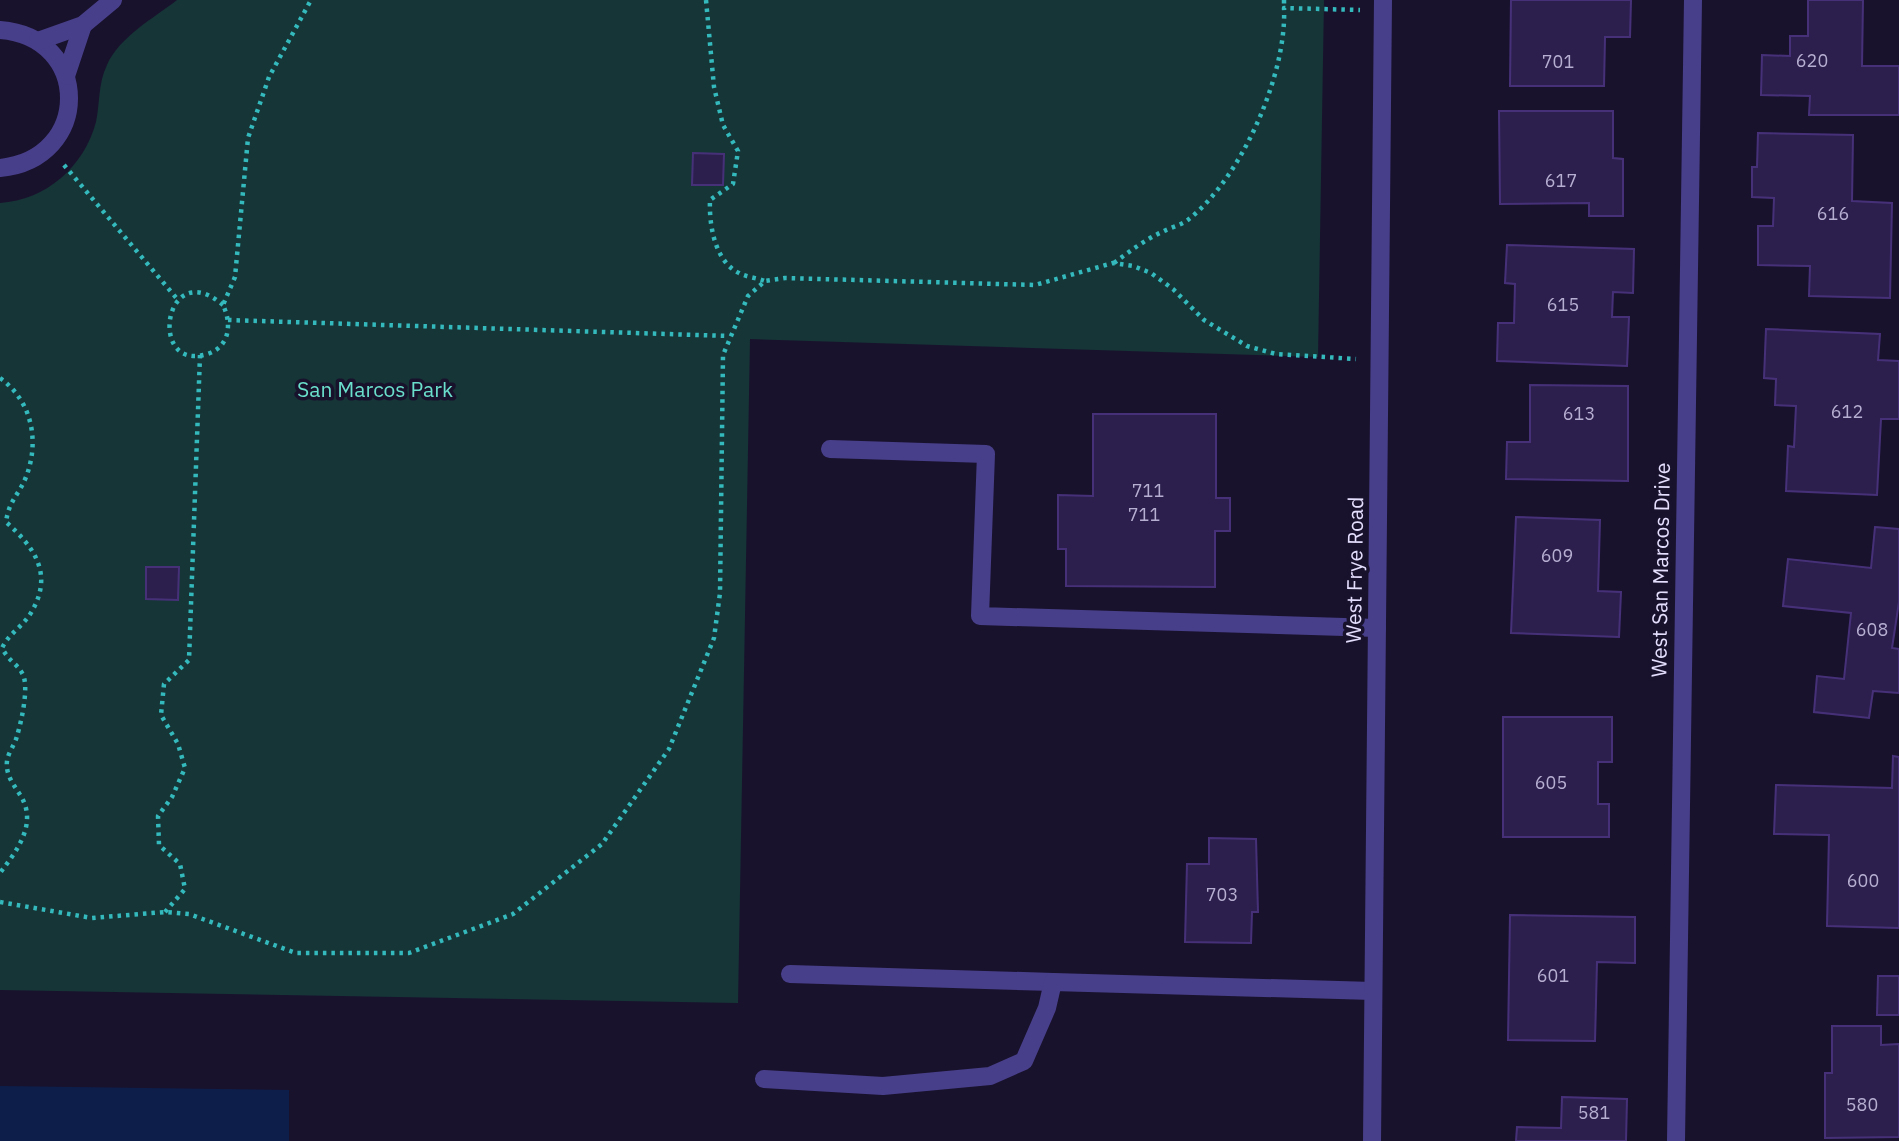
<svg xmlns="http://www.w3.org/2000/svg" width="1899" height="1141" font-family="'IBM Plex Sans',sans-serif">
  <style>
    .green { fill: #163537 }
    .water { fill: #0d1e4b }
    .building { fill: #2c1f4d; stroke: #463179; stroke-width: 2 }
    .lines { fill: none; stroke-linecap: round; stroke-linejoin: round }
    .path { stroke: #34babd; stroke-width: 4.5; stroke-dasharray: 3.5 5; stroke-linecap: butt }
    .minor { stroke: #483f8a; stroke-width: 18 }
    .labels { text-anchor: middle; stroke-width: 7; stroke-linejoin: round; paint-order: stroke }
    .number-label { font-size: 18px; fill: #b7afd2 }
    .park-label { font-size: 21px; fill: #6adfcb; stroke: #19122d }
    .street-label { font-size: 21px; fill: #e5dffe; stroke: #19122d }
  </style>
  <rect width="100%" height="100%" fill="#19122d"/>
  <path class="green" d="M177,0H1324L1318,357L750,339L738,1003L0,990V203C46,200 84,167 96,122C100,104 98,83 107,65C119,37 154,18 177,0Z"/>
  <path class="water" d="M0,1086L289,1090V1141H0Z"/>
  <g class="building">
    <path d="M1511,0H1631L1630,37H1605L1604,86H1510Z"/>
    <path d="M1808,0H1863L1862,66H1899V115H1809L1810,96L1761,95L1762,55L1790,56V36H1808Z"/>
    <path d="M1499,111H1613V158L1623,159V216H1589V203L1500,204Z"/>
    <path d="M1758,133L1853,135L1852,201L1892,203L1890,298L1809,296L1810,266L1758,265V226H1773L1774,198L1752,197V167H1757Z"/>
    <path d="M693,153L724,154L723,185H692Z"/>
    <path d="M1507,245L1634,249L1633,293L1613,292L1612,317H1629L1627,366L1497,361L1498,323H1514L1515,284L1505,283Z"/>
    <path d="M1766,329L1880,334L1878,360L1899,361V419H1881L1877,495L1786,491L1788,446L1794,447L1796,406L1775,405L1776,379L1764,378Z"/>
    <path d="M1530,385L1628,386V481L1506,479L1507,442H1530Z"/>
    <path d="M1093,414H1216V498H1230V531H1215V587L1066,586V549H1058V495L1093,496Z"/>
    <path d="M1516,517L1600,520L1598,591L1621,592L1619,637L1511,633Z"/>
    <path d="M1875,527L1899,529V602L1892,648L1899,649V693L1873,691L1869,718L1814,712L1817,676L1844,679L1851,613L1783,606L1788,559L1871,568Z"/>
    <path d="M146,567H179L178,600L146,599Z"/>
    <path d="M1503,717H1612V762H1598V804H1609V837H1503Z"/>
    <path d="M1893,756L1899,757V928L1827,926L1829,835L1774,834L1776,785L1892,788Z"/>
    <path d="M1209,838L1256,839L1258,912H1252L1251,943L1185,942L1187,864H1209Z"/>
    <path d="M1510,915L1635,917V963L1597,962L1595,1041L1508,1040Z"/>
    <path d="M1878,976H1899V1015H1877Z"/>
    <path d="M1832,1026H1881V1045L1899,1044V1137L1825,1138V1073H1832Z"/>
    <path d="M1562,1097L1627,1099L1626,1141H1516L1517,1127L1561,1128Z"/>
  </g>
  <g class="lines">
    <g class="path">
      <path d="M706,0L714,87L723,125L738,151L733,184L710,200C709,223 714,261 739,273C746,277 757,278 765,281"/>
      <path d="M1284,0V8"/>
      <path d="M64,165L178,300"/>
      <path d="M1114,263C1130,251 1146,239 1164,231C1172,227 1182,225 1189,219C1241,178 1287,75 1284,8L1360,10"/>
      <path d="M223,305C164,254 147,373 207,354C230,347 232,324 223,305L235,277L248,138L269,77L311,0"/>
      <path d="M228,320L729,336"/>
      <path d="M0,378C32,401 40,441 26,477C19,495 9,500 6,522C33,546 54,573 32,611C24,626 9,633 2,648C8,660 17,664 22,673C30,685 21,723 17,736C15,744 8,753 7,761C5,777 17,788 23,800C36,827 15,853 0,873"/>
      <path d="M0,902L92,918L165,912L189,914L296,953H409L513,914L602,844L669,749L714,638L720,593L723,355L748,296L765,281L785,278L1035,285L1113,263L1133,266L1151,273L1173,289L1204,320L1247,346L1276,354L1356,359"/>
      <path d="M165,912L185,889L180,864L159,845L158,816L172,797L185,768L178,744L161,715L164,684L189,660L200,355"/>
    </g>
    <g class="minor">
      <path d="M0,30C92,37 92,159 0,168"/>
      <path d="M38,41L83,25L113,0"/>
      <path d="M66,76L83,25"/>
      <path d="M830,449L986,454L980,616L1377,628"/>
      <path d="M790,974L1053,982"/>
      <path d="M764,1079L883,1086L990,1076L1024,1061L1047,1008L1053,982L1373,991"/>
      <path d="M1372,1141L1383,0"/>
      <path d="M1676,1141L1693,0"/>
    </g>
  </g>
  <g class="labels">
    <g class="number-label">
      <text x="1812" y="67">620</text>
      <text x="1558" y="68">701</text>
      <text x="1561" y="187">617</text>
      <text x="1833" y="220">616</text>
      <text x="1563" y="311">615</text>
      <text x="1847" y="418">612</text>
      <text x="1579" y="420">613</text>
      <text x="1148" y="497">711</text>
      <text x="1144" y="521">711</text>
      <text x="1557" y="562">609</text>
      <text x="1872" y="636">608</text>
      <text x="1551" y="789">605</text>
      <text x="1863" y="887">600</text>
      <text x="1222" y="901">703</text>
      <text x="1553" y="982">601</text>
      <text x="1862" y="1111">580</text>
      <text x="1594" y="1119">581</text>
    </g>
    <g class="park-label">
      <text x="375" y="397">San Marcos Park</text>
    </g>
    <g class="street-label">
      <text transform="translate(1355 570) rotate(-89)" y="7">West Frye Road</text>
      <text transform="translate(1661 570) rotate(-89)" y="7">West San Marcos Drive</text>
    </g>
  </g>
</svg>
